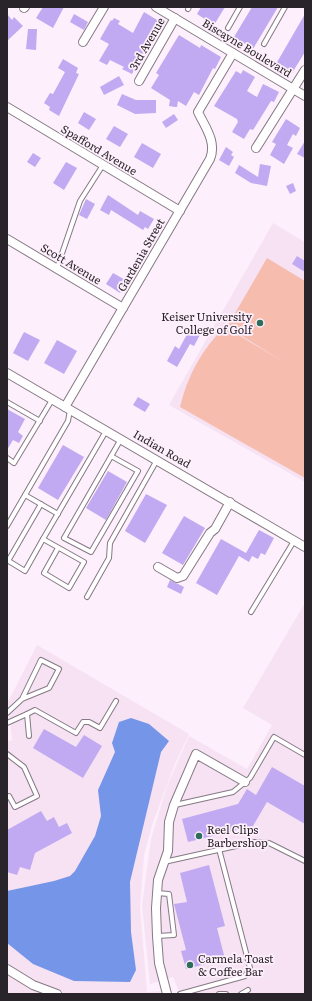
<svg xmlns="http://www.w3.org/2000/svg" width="312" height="1001" font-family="Literata,serif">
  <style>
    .built { fill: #f6e2f3 }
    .green { fill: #f6bdae }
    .water { fill: #7595e8 }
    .building { fill: #c1aaf2 }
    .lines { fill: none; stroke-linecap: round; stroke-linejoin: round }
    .service-casing { stroke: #857984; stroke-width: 6 }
    .minor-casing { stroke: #857984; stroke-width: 10 }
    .service { stroke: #fff; stroke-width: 4 }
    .minor { stroke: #fff; stroke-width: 8 }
    .poi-dot { fill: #2e6d5b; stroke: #fdeffb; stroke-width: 1.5 }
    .labels { text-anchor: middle; stroke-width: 3.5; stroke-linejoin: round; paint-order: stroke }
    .street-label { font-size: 11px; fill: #292429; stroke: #fdeffb }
    .poi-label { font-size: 11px; fill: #292429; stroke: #fdeffb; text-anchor: start }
  </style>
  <rect width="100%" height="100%" fill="#fdeffb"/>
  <g class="built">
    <path d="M273,223L305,242V482L169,405Z"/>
    <path d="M305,603V994H180L173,977L150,984L142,905L151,839L167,786L189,736L247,769L272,725L243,708Z"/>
    <path d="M37,645L189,734L174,766L152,825L144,855L140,907L147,992L160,991L161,994H7V742L12,740L8,702Z"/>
  </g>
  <path class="green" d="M267,258L305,281V478L180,407C187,377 202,348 225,327L284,362L227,327Z"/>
  <path class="water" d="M131,718L149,724L169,741L161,752L130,882L131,932L136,970L130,982L74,981L33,964L7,943V891L54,881L70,876L75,871L95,836L101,816L98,790L115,752L112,743L119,722Z"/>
  <g class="building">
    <path d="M43,7H64L53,28L36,18Z"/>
    <path d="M201,7H225L214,25L197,14Z"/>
    <path d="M252,7H278L253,49L234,37Z"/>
    <path d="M144,12L162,23L155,34L153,33L132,74L122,69L124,67L110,60L107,65L99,61L109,44L100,39L111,20L112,21L114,18L120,21L118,24L133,33Z"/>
    <path d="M7,14L12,20L14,17L23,26L7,41Z"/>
    <path d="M74,14L88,22L84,30L70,22Z"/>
    <path d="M305,14V52L292,73L276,64Z"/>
    <path d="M28,29H37L36,50L26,49Z"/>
    <path d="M179,35L200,48L201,45L221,57L215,69L213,68L199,95L194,92L186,106L178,101L177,107H175L169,106L170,100L151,88L159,75L156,73Z"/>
    <path d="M63,59L78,68L76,73L79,74L59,116L49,110L50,107L44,103L50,93L53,94L65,72L58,68Z"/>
    <path d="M243,70L255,77L247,91L257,97L263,84L279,92L274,102L271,101L253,130L250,129L244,139L232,132L238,122L237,119L214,106L236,71L241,74Z"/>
    <path d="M119,76L124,85L104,95L100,87Z"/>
    <path d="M122,94L136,100H156V113L135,114L117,105Z"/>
    <path d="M84,112L96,119L89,130L78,123Z"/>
    <path d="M174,114L178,120L166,128L162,122Z"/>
    <path d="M286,119L300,128L296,136L293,134L287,145L293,148L284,164L270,155L276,144L272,142Z"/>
    <path d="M114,126L128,134L120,147L106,139Z"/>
    <path d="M305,141V158L297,154Z"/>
    <path d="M142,143L161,154L153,168L134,157Z"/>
    <path d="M226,147L233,152L231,155L234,157L229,166L219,160Z"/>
    <path d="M33,153L41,158L35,167L27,162Z"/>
    <path d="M66,162L77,168L64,190L53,183Z"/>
    <path d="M260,164L271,166L267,186L251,183L235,173L239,165L258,177Z"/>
    <path d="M293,183L296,191L290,194L286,186Z"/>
    <path d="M108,195L138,215L140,211L154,219L148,229L145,227L143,230L111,210L109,215L100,210Z"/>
    <path d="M86,199L95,204L87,219L79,215Z"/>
    <path d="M297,256L305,261V272L292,264Z"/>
    <path d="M113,273L127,281L120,293L106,284Z"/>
    <path d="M192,325L202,331L194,346L190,344L177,367L167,361L175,346L179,349Z"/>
    <path d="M24,332L40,340L28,361L13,353Z"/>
    <path d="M57,340L77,351L64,374L44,363Z"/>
    <path d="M138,397L150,404L145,412L133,405Z"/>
    <path d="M7,409L25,419L18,432L23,436L19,443L13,440L7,450Z"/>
    <path d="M63,445L84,457L58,500L38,488Z"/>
    <path d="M108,471L127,482L106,520L86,508Z"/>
    <path d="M146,494L167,505L145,543L125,531Z"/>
    <path d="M184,516L205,528L183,565L162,553Z"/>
    <path d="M259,530L274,538L265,555L261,553L258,559L252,556L249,562L239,556L217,595L196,583L221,539L246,553Z"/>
    <path d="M170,580L184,587L181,594L167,587Z"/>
    <path d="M44,729L76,747L84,735L102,746L83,778L33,748Z"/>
    <path d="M272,767L305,786V824L267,802L253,826L188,842L182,819L238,804L247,789L256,795Z"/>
    <path d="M41,811L47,821L54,817L59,827L67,823L72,833L35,853L30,870L20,867L17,875L7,872V830Z"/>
    <path d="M209,865L225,926L217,928L225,959L186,969L181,951L186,950L174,904L187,902L180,873Z"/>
  </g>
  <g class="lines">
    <g class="service-casing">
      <g id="service">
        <path d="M188,9L189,7"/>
        <path d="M228,28L240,7"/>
        <path d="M264,44L285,7"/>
        <path d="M57,268L80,201L103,165"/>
        <path d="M7,402L40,421"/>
        <path d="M111,456L138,471L91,552L64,538L121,439"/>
        <path d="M7,458L14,463L52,400"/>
        <path d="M25,495L58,514"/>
        <path d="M7,526L68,421L70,410"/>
        <path d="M58,548L44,573L69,588L84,562L43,539L106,431"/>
        <path d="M7,560L25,571L43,539"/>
        <path d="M8,561L41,504"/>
        <path d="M87,597L109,558L110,543L157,460"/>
        <path d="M251,612L294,541"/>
        <path d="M7,713L22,699L49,688L59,669L41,660L22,699"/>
        <path d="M27,714L35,710L76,733L83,722H89L100,728L116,701"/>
        <path d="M7,723L27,714L29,736"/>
        <path d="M7,754L24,767L37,796L15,807L9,796L7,797"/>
        <path d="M175,805L233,792L250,778L274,737L305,755"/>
        <path d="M164,862L254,842L269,843L305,861"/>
        <path d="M157,936L174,935L169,894L157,893"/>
        <path d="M180,994L245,976L250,968L219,849"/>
        <path d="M219,994H226"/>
        <path d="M241,994L248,990"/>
      </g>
    </g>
    <g class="minor-casing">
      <g id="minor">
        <path d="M156,7L305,96"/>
        <path d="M24,8L25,7"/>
        <path d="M83,42L104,7"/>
        <path d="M139,81L175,18"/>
        <path d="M7,107L180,211"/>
        <path d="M256,148L305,70"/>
        <path d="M7,239L123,308"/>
        <path d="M7,373L305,547"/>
        <path d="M65,407L210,159C217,142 205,127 198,112L233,53"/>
        <path d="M158,567L177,578L183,576L210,533L215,529L230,502"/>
        <path d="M7,969L33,985L57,994"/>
        <path d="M167,994L159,963L157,936L156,908L158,880L168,851L169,822L174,805L196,754L245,782"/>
      </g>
    </g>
    <use href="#service" class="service"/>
    <use href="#minor" class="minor"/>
  </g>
  <g class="poi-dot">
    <circle cx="260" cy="323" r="4"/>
    <circle cx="199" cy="836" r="4"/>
    <circle cx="190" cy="965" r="4"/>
  </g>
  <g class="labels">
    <g class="street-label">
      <text transform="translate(147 44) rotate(-60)" y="4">3rd Avenue</text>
      <text transform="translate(247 48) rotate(31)" y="4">Biscayne Boulevard</text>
      <text transform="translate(99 150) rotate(31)" y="4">Spafford Avenue</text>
      <text transform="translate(141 255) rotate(-60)" y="4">Gardenia Street</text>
      <text transform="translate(71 264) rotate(31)" y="4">Scott Avenue</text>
      <text transform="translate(162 449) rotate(30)" y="4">Indian Road</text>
    </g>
    <g class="poi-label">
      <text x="252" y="321" text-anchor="end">Keiser University<tspan x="252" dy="13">College of Golf</tspan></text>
      <text x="207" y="834">Reel Clips<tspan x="207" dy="13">Barbershop</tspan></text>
      <text x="198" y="963">Carmela Toast<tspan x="198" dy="13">&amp; Coffee Bar</tspan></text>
    </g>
  </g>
  <rect width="312" height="1001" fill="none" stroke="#292429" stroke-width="16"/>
</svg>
